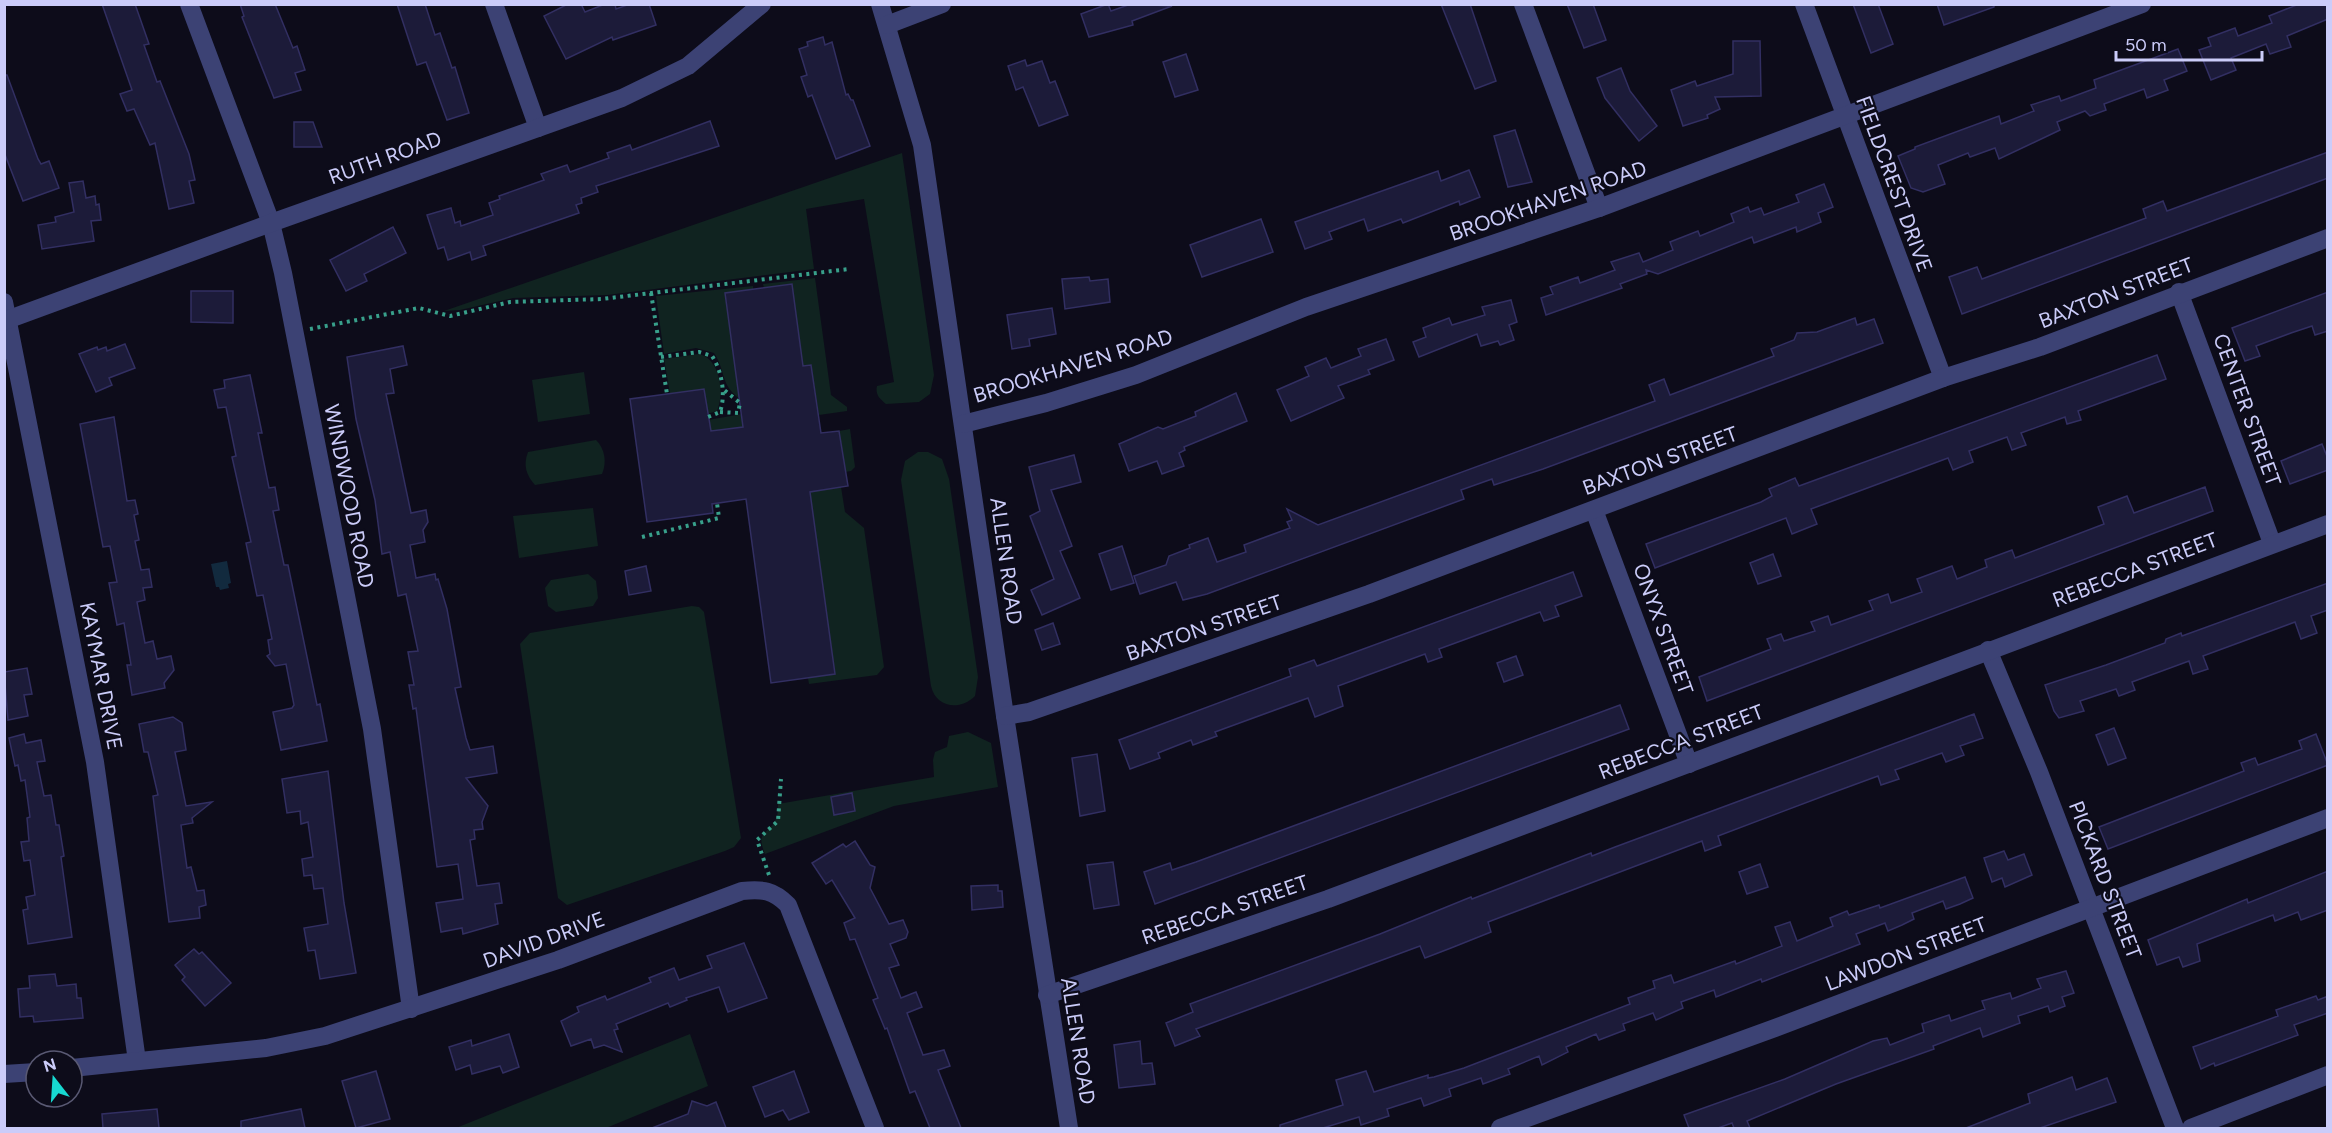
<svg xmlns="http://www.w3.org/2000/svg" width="2332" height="1133" font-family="Figtree,sans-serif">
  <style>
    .green { fill: #102320; fill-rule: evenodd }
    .water { fill: #122a3e }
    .building { fill: #1c1b39; stroke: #322f62; stroke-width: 1.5 }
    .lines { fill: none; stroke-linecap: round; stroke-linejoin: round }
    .path { stroke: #38a08b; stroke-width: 4; stroke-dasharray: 3 4.5; stroke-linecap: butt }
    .minor { stroke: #3c4274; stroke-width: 18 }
    .labels { text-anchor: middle; stroke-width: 4.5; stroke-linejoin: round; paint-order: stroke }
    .street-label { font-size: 21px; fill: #cbccf9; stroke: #0d0c1a }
  </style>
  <rect width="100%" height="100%" fill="#0d0c1a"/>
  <g class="green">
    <path d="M902,153L934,375L930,394L919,402L886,404C880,399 875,395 877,386L894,382L864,199L806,209L814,269L607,295L513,298L460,310L444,311Z"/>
    <path d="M815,278L831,395L847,407V411L819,415L811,365L803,366L792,285L764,288L763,284Z"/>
    <path d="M753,286V290L725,294L740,399C720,385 726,371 714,353L696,348L664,354L656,296Z"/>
    <path d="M698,354C720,357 725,394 717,411L707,414L704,389L670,394L664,359Z"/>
    <path d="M584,372L590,414L538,422L532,380Z"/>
    <path d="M742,414L743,427L710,431L708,420Z"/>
    <path d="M850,429L855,467L851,471L845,472L839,431Z"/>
    <path d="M596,440C605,449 607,462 602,474L535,485C526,475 523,465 528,452Z"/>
    <path d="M918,452H928L942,459L949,479L978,677L975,696C960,711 936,708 931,686L901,480L905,461Z"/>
    <path d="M841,487L845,512L864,528L884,667L877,675L809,684L808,678L835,674L810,492Z"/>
    <path d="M593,508L598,546L519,558L513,516Z"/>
    <path d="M588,574L596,581L598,598L593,606L556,612L548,606L545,588L551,580Z"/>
    <path d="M692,606L699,607L704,612L741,838L734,847L725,851L567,905L558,898L520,644L530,633Z"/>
    <path d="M968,732L991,743L998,787L894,806L765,854C755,830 768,836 776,819C778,815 778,809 778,804L934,777L933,760L935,752L947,747L949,736ZM852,793L855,811L834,815L831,797Z"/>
    <path d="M690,1034L708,1086L606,1128H456Z"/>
  </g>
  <path class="water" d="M227,561L231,583L228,584L229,588L220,590L219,587H216L211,564Z"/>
  <g class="building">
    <path d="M102,4H135L149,44L144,45L157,82L160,81L189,154L195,180L189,181L194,203L169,209L155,143L150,145L134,109L127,111L120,94L132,90Z"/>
    <path d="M240,4H275L293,48L297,46L305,70L295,73L301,90L274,98L242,17L244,16Z"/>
    <path d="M397,4H425L435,35L440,33L452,68L455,67L469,113L447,120L426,62L417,65Z"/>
    <path d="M568,4H581L585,12L605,4H615L616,9L630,4H649L656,25L613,40L612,37L566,59L544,16Z"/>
    <path d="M1108,4L1111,11L1131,4L1172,6L1132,21L1133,25L1089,37L1081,14Z"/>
    <path d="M1441,4H1470L1496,81L1475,89Z"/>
    <path d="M1567,4H1593L1606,40L1584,48Z"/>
    <path d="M1853,4H1878L1893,44L1871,53Z"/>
    <path d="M1937,4H1994V7L1944,25Z"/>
    <path d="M2299,4H2328V19L2287,36L2291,47L2270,54L2266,44L2231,58L2236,70L2211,80L2199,50L2211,46L2208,38L2235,28L2238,36L2272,23L2269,16Z"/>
    <path d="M823,37L825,45L832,42L846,95L848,94L851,100H853L870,146L836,159L812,95L808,97L801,77L807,75L799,49L808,46L807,42Z"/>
    <path d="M1733,41H1760L1761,96L1715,97L1720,109L1707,115L1708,118L1683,126L1671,90L1695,81L1697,86L1733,74Z"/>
    <path d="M2178,49L2187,71L2164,80L2168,90L2147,98L2144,89L2104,104L2106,110L2090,116L2085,111L2057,122L2060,130L1999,159L1995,148L1970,157L1968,153L1938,165L1945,184L1923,192L1911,188L1898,156L1915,149V147L1999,116L2001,124L2034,111L2031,105L2059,96L2061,101L2096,88L2094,80Z"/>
    <path d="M1186,54L1198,90L1175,97L1163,62Z"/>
    <path d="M1025,60L1027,66L1042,61L1050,83L1055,81L1068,115L1039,126L1023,87L1016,90L1008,66Z"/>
    <path d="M1621,68L1630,91L1657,126L1639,141L1605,98L1597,78Z"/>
    <path d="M4,75H7L38,159L41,164L49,161L59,188L23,201L4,152Z"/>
    <path d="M710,121L719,146L596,186L598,192L581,198L582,203L576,205L579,213L483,246L486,255L472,260L470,252L448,260L444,247L438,249L427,215L451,208L455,223L460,221L461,226L493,215L489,203L500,199L499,196L544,180L541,174L567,165L570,172L609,158L607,153L630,145L632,150Z"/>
    <path d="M294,122H313L322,147H294Z"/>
    <path d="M1515,130L1532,182L1508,187L1494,136Z"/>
    <path d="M2328,152V178L1962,314L1949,277L1977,267L1982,279L2146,218L2143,209L2163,201L2167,211Z"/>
    <path d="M1469,170L1480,197L1460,205L1459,201L1403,223L1401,219L1368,231L1364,219L1329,232L1332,239L1305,249L1295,222L1438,171L1441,181Z"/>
    <path d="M83,181L86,198L95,196L96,205L99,204L101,220L91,221L94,241L42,249L38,225L56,222L55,217L74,212L69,183Z"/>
    <path d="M1824,184L1833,207L1818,213L1821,222L1797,232L1796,227L1754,243L1752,237L1658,274L1646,270L1647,274L1620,284L1622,288L1546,315L1541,298L1553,294L1550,287L1578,277L1580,283L1615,270L1611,262L1639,253L1643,262L1673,250L1670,242L1698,231L1700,236L1734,222L1731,214L1748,207L1750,212L1761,208L1764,215L1799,202L1796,195Z"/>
    <path d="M1261,219L1273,252L1202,277L1190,245Z"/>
    <path d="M393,227L406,253L364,274L367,281L346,291L330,260Z"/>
    <path d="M1089,277L1090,281L1108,279L1110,302L1065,309L1062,279Z"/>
    <path d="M792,284L803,366L811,365L821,433L839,431L848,486L810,492L835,674L771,683L746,499L712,504L713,513L647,522L630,399L704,389L711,431L743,427L725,293Z"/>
    <path d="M191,291H233V323L191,322Z"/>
    <path d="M2328,292V331L2315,335L2312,326L2291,333L2256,346L2260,356L2245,361L2232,328Z"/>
    <path d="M1511,300L1517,322L1509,325L1514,340L1500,345L1498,341L1481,346L1477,334L1419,357L1413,342L1426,337L1423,328L1449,318L1452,325L1485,315L1482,307Z"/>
    <path d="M1052,308L1056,334L1029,339L1030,346L1012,349L1007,315Z"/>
    <path d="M1855,318L1857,325L1874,319L1883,343L1543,469L1494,485L1492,479L1461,490L1464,499L1207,594L1183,600L1176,582L1140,594L1134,576L1166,565L1169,556L1190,548L1189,545L1208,538L1217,562L1246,552L1244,545L1290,528L1287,522L1292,520L1287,509L1318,525L1655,401L1649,385L1664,379L1670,395L1774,356L1771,349L1794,340L1797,333L1817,332Z"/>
    <path d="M1386,339L1394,360L1368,370L1370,374L1338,386L1344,398L1291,421L1277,390L1309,376L1305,367L1326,358L1331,368L1361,356L1358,349Z"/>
    <path d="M125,344L135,368L109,378L112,385L96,392L79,354L97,347L98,350L106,347L107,351Z"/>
    <path d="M403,346L407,365L390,369L394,393L386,394L411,513L426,510L428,522L423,530L425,542L410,545L416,578L435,574L436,580L438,579L447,609L461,687L455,688L466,738L470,750L493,746L497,773L466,778L488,806L482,822L483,829L474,830L475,839L470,840L477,886L499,883L502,903L495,904L498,924L463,934L462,928L441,932L436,903L463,899L458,864L437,867L416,708L413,709L409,685H414L408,652L418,651L406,594L398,596L390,552L382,554L375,500L356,419L347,357Z"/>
    <path d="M2157,355L2166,379L2078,411L2081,420L2067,424L2065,417L2021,433L2026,445L2012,450L2007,437L1969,451L1973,462L1953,470L1948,458L1811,509L1817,524L1792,534L1786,518L1655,568L1646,544L1761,502L1772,496L1769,489L1795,478L1799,486Z"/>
    <path d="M250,375L262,433H258L269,488L275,487L279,510L273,511L284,565H288L317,705L320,704L327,741L281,750L273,712L292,708L294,705L286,664L275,666L267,656L270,654L268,640L272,639L263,595L257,596L246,543L251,542L232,457L236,456L226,407L218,408L214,390L225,388L224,380Z"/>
    <path d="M1236,393L1247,421L1184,447L1185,450L1179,453L1184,466L1162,474L1157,461L1129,471L1119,444L1158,427L1163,429L1196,416L1195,412Z"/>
    <path d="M114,417L127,501L135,500L138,514L134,515L139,540L135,541L141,570L149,569L152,587L143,588L145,600L137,602L145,643L153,641L157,659L171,656L174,670L164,683L165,688L132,695L127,665H131L124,623L117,625L109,583L117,582L110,546L103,547L80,424Z"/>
    <path d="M2322,444L2328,459V470L2290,484L2281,461Z"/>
    <path d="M1074,455L1081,482L1051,490L1072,546L1060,551L1080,598L1042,615L1031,590L1054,579L1030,516L1040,511L1029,467Z"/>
    <path d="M2205,487L2213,511L1707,701L1699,677L1771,649L1767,639L1781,634L1784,641L1815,631L1811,622L1828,616L1831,625L1873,610L1869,601L1888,594L1891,603L1922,592L1917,579L1952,566L1957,579L1987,567L1985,560L2012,550L2015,558L2104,524L2098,507L2127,496L2134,513Z"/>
    <path d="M1122,546L1134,583L1111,590L1099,554Z"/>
    <path d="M1773,554L1781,576L1758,584L1750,563Z"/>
    <path d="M646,566L651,591L629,595L625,571Z"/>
    <path d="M1573,572L1582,596L1555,606L1559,616L1544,621L1540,612L1439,649L1442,657L1428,662L1425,654L1338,686L1343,706L1315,717L1308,698L1215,732L1217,736L1193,745L1191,740L1158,753L1160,758L1130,769L1119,740L1291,676L1289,669L1314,660L1317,666Z"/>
    <path d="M2328,583V610L2311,616L2317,633L2301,639L2295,622L2203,656L2208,669L2193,674L2189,661L2132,682L2135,690L2119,696L2116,689L2080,701L2084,711L2059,718L2054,711L2045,685L2106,665L2165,643L2166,639L2181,633L2182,636Z"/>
    <path d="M1053,623L1060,644L1042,650L1035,630Z"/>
    <path d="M1516,656L1523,675L1504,682L1497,663Z"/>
    <path d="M27,668L32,694L24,695L28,716L8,720L4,672Z"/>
    <path d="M1620,705L1629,729L1155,904L1144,872L1170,863L1172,870L1196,862Z"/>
    <path d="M1974,714L1983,738L1960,746L1964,755L1946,762L1942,753L1895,770L1899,779L1881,785L1878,776L1829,794L1718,836L1721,845L1705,851L1702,841L1641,864L1488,922L1491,932L1451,948L1425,958L1420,946L1196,1029L1200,1036L1175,1046L1166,1023L1193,1012L1190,1004L1380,934L1471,897L1472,899L1591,853L1592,856L1615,847Z"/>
    <path d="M173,717L182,723L186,750L175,752L186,806L212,802L192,818L193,823L181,825L187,868L191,867L197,891L204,890L206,905L199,907L200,918L169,922L153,796L158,795L148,752H144L139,724Z"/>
    <path d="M2114,728L2126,758L2108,765L2096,735Z"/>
    <path d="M24,734L26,743L41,740L45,761L37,762L44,796L51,795L56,825H59L64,856L61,857L72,937L28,944L23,910L28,909L26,897L35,895L30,860L24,861L21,842L29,841L27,818L30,817L25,780L21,781L18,765L15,766L9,738Z"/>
    <path d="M2316,734L2328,765L2108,849L2099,827L2244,771L2241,763L2255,758L2258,765L2302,749L2299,741Z"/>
    <path d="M1097,754L1105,811L1080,816L1072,758Z"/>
    <path d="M328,771L344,903L356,973L320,979L315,950L308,951L304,928L328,924L323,888L314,889L312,875L304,876L302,859L313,857L308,822L301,824L300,811L287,813L282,779Z"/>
    <path d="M852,793L855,811L834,815L831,797Z"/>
    <path d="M855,841L870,865L875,867L870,888L889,924L903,920L908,932L906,938L890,944L899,965L889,968L901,998L916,992L922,1007L907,1013L923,1055L944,1050L950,1066L938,1070L961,1128H930L915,1091L910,1093L887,1028L885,1029L873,1000L878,998L855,939L850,940L844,923L855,918L832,880L826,884L812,863L843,844L846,847Z"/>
    <path d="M2004,851L2008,860L2024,854L2032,875L2005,887L2002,878L1992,882L1984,858Z"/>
    <path d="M1113,862L1119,905L1094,909L1087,865Z"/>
    <path d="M1760,864L1768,887L1747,894L1739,872Z"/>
    <path d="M2328,871V910L2301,920L2298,912L2275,921L2273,915L2197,944L2200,961L2183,967L2179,957L2157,965L2148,940L2247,899L2248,903Z"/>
    <path d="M1965,877L1973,898L1960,904L1946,909L1943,901L1912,913L1914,919L1902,925L1888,931L1885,923L1856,934L1860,944L1762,982L1761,979L1716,997L1714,990L1681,1002L1683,1008L1656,1020L1653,1013L1623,1024L1625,1030L1599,1040L1596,1034L1566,1047L1568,1052L1542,1065L1539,1056L1508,1069L1510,1074L1483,1084L1481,1078L1449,1089L1451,1096L1424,1106L1421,1098L1387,1109L1389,1116L1361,1125L1359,1117L1323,1128H1280V1125L1343,1105L1336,1080L1366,1071L1374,1092L1428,1075V1078L1434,1077L1464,1068L1630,1004L1628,998L1655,988L1653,981L1671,975L1674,983L1735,961L1736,964L1782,946L1775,927L1790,922L1797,941L1833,926L1830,918L1847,911L1849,915L1879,905L1880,908Z"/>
    <path d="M998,885V891H1002L1003,907L972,910L971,886Z"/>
    <path d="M744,943L767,998L728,1012L719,987L686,998L687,1000L670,1007L668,1003L616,1024L618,1029L614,1030L622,1052L604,1045L594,1048L591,1039L571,1046L561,1021L579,1012L577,1007L605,996L607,1000L651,982L649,978L674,968L679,980L712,968L707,956Z"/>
    <path d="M194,949L199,954L202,952L231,983L205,1006L182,980L185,977L175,965Z"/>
    <path d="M2066,971L2074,993L2062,997L2065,1006L2050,1012L2048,1006L2018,1016L2020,1023L1983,1037L1980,1028L1933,1046L1934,1049L1836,1084L1747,1121L1750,1128H1734L1732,1123L1718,1128H1689L1684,1115L1785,1079L1873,1041L1887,1038L1890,1045L1924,1032L1922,1024L1949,1015L1951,1021L1985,1009L1982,1001L2010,993L2012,999L2041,988L2037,979Z"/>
    <path d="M55,974L57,986L76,984L77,998H81L83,1018L34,1022L33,1016L20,1017L18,989L30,988L29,976Z"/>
    <path d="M2316,996L2318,1000L2328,996V1013L2294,1025L2298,1035L2215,1066L2214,1063L2201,1069L2193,1047L2278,1016L2276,1010Z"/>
    <path d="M509,1034L519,1067L503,1073L500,1066L472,1074L470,1065L456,1070L449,1047L471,1040L472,1046Z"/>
    <path d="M1140,1041L1142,1064L1152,1063L1155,1084L1119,1088L1114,1045Z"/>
    <path d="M376,1071L390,1119L356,1128L342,1081Z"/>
    <path d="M794,1071L809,1112L789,1120L783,1110L765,1117L753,1087Z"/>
    <path d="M2072,1077L2076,1090L2107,1078L2116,1102L2040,1128H1966L2030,1103L2028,1094Z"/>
    <path d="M692,1101L707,1106L716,1102L726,1128H652L688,1114Z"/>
    <path d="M157,1109L159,1128H103L102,1114Z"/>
    <path d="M301,1109L305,1128H241V1121Z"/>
  </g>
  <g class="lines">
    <g class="path">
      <path d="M651,293L667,394"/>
      <path d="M310,329L419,308L450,316L510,302L602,299L849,269"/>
      <path d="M661,357L699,352L712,356C722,371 726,395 720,412L708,417"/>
      <path d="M720,412L738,413L740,403L723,389"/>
      <path d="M642,537L719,518L717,503"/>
      <path d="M769,875L757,840L778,821L781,779"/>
    </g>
    <g class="minor">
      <path d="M189,4L271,223L283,273L372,729L411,1009"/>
      <path d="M494,4L538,128"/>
      <path d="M880,4L922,145L1005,716L1069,1128"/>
      <path d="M1523,4L1599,208"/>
      <path d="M1804,4L1943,378"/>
      <path d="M887,25L942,4"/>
      <path d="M2179,292L2272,543"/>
      <path d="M4,302L95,762L137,1061"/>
      <path d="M4,321L271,223L622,98L688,66L762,4"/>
      <path d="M963,424L1046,403L1136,375L1306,307L1599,208L2142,4"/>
      <path d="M1594,510L1689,764"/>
      <path d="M1988,650L2039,772L2175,1128"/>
      <path d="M1005,716L1029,712L1369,594L1943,378L2040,347L2328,238"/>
      <path d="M1047,995L1328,899L2328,524"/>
      <path d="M72,1068L266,1048L325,1036L558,960L742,891C763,889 773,890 788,905L875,1128"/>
      <path d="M4,1074L36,1072"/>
      <path d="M1500,1128L1775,1028L2328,818"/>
      <path d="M2191,1128L2328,1075"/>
    </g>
  </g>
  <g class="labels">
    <g class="street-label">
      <text transform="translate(385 158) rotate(-20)" y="7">RUTH ROAD</text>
      <text transform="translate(1894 184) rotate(70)" y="7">FIELDCREST DRIVE</text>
      <text transform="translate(1548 201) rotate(-19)" y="7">BROOKHAVEN ROAD</text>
      <text transform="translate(2116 293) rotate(-21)" y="7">BAXTON STREET</text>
      <text transform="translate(1073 366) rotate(-17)" y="7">BROOKHAVEN ROAD</text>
      <text transform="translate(2247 410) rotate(70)" y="7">CENTER STREET</text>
      <text transform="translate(1660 461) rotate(-20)" y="7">BAXTON STREET</text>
      <text transform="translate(349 496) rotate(79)" y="7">WINDWOOD ROAD</text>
      <text transform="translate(1006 561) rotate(82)" y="7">ALLEN ROAD</text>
      <text transform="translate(2135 570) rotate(-21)" y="7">REBECCA STREET</text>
      <text transform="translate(1204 628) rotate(-19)" y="7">BAXTON STREET</text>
      <text transform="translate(1663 629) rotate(70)" y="7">ONYX STREET</text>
      <text transform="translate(101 676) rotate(79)" y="7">KAYMAR DRIVE</text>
      <text transform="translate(1681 742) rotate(-21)" y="7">REBECCA STREET</text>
      <text transform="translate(2105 880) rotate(69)" y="7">PICKARD STREET</text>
      <text transform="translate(1225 910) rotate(-19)" y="7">REBECCA STREET</text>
      <text transform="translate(544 940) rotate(-20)" y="7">DAVID DRIVE</text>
      <text transform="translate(1906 954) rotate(-21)" y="7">LAWDON STREET</text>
      <text transform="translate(1078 1041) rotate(81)" y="7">ALLEN ROAD</text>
    </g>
  </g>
  <rect width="2332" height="1133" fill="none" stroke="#cbccf9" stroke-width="12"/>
  <g transform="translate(54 1079) rotate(343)"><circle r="28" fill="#0d0c1a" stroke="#595973" stroke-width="1.5"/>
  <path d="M0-4.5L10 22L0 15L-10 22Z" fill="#17d9d1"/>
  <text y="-9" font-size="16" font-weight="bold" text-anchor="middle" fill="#cbccf9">N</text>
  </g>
  <path d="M2116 51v9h146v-9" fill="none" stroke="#cbccf9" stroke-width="3"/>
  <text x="2125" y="51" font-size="18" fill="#cbccf9" stroke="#0d0c1a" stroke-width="4.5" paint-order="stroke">50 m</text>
</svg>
